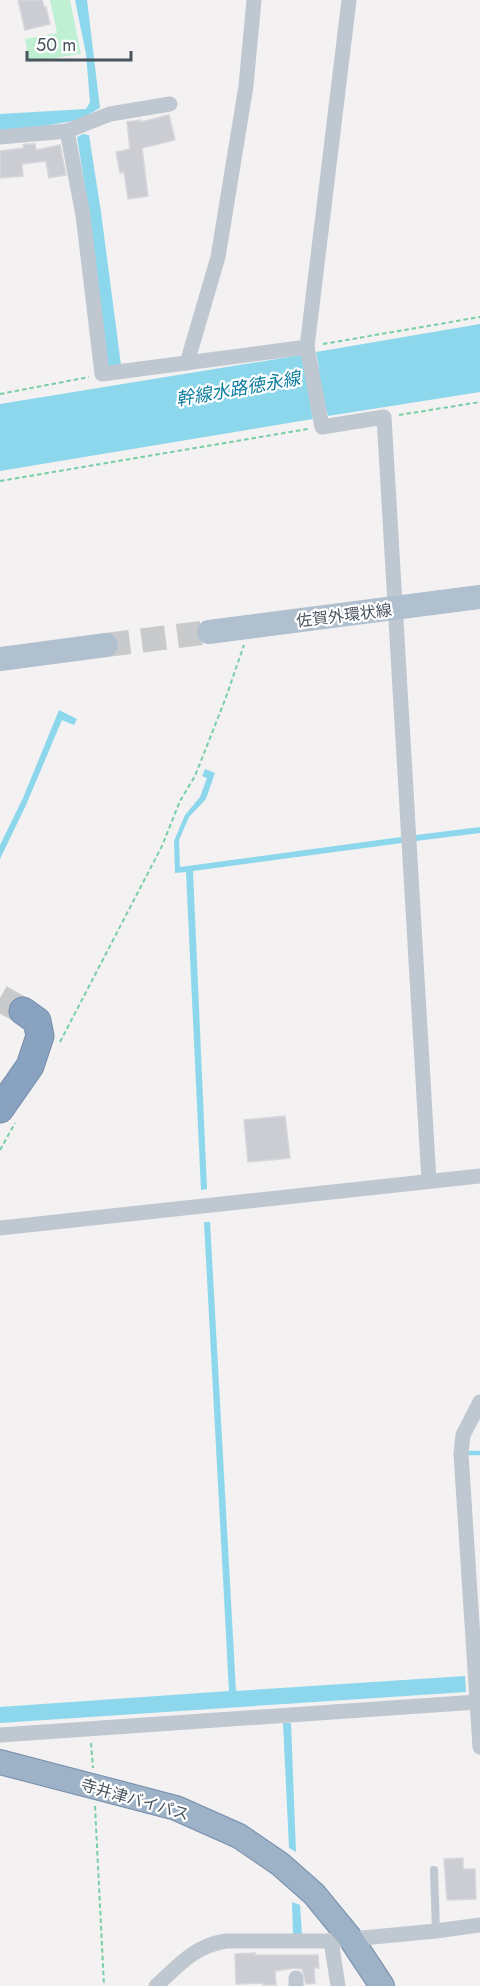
<svg xmlns="http://www.w3.org/2000/svg" width="480" height="1986" font-family="Jost,'Noto Sans JP',sans-serif">
  <style>
    .green { fill: #c0f0d4 }
    .water { fill: #8dd7ed }
    .lines { fill: none; stroke-linecap: round; stroke-linejoin: round }
    .stream { stroke: #8dd7ed; stroke-width: 4.5 }
    .building { fill: #cbcdd3; stroke: #d5d7dc; stroke-width: 1.5 }
    .primary-tunnel { stroke: #c8cacc; stroke-width: 24; stroke-dasharray: 24 12; stroke-linecap: butt }
    .motorway-tunnel { stroke: #c8cacc; stroke-width: 27; stroke-dasharray: 27 14; stroke-linecap: butt }
    .trunk-casing { stroke: #748dab; stroke-width: 26 }
    .motorway-casing { stroke: #748dab; stroke-width: 29 }
    .path { stroke: #78cfa5; stroke-width: 2; stroke-dasharray: 4.5 3; stroke-linecap: butt }
    .service { stroke: #bfc8d0; stroke-width: 8 }
    .minor { stroke: #bfc8d0; stroke-width: 15 }
    .primary { stroke: #b1c0cf; stroke-width: 24 }
    .trunk { stroke: #9db1c7; stroke-width: 24 }
    .motorway { stroke: #89a2bf; stroke-width: 27 }
    .labels { text-anchor: middle; stroke-width: 4.5; stroke-linejoin: round; paint-order: stroke }
    .street-label { font-size: 16px; fill: #49545f; stroke: #fff }
    .water-label { font-size: 18px; font-style: italic; fill: #0c7d9f; stroke: #fff }
  </style>
  <rect width="100%" height="100%" fill="#f3f1f1"/>
  <path class="green" d="M50,0H70L81,54L29,62L25,39L57,33Z"/>
  <g class="water">
    <path d="M75,0H87L100,108L79,120L31,128L0,130V114L86,109L90,102L86,54Z"/>
    <path d="M83,134L89,135L101,212L121,365L108,366L90,217L77,137Z"/>
    <path d="M480,324V392L328,416L324,400L310,403L313,419L0,471V404L301,355L305,371L319,368L316,352Z"/>
    <path d="M59,710L77,719L74,725L62,720L26,805L0,859V845L23,798Z"/>
    <path d="M205,769L215,773L206,799L189,817L179,840L180,867L401,837L402,843L193,871L207,1189L201,1190L186,872L175,873L174,841L185,815L200,797L207,778L202,776Z"/>
    <path d="M480,827V833L416,841V835Z"/>
    <path d="M204,1222H210L236,1691L465,1676L466,1692L0,1723V1707L229,1691Z"/>
    <path d="M283,1723H291L296,1852L289,1848Z"/>
    <path d="M292,1902L300,1905L302,1935H293Z"/>
  </g>
  <g class="lines">
    <path class="stream" d="M468,1453H480"/>
  </g>
  <g class="building">
    <path d="M18,0H42L44,7H46L50,24L25,30Z"/>
    <path d="M169,115L175,140L142,148L148,196L128,199L124,172L120,173L116,152L130,149L127,122L141,120V122Z"/>
    <path d="M26,144H35L36,150L60,145L66,175L49,178L46,161L22,164L23,176L0,178V151L24,148L23,145Z"/>
    <path d="M285,1116L290,1158L248,1162L244,1120Z"/>
    <path d="M463,1858V1869H475L476,1899L447,1900L444,1859Z"/>
    <path d="M255,1953V1955H318L319,1968H314L315,1983L306,1984L302,1969L295,1968L275,1971L276,1985H263V1983L236,1984L235,1954Z"/>
  </g>
  <g class="lines">
    <path class="primary-tunnel" d="M106,645L209,632"/>
    <path class="motorway-tunnel" d="M0,998L23,1011"/>
    <g class="trunk-casing">
      <path id="trunk" d="M0,1762L176,1808L239,1836L280,1864L314,1894L351,1939L382,1986"/>
    </g>
    <g class="motorway-casing">
      <path id="motorway" d="M0,1109L30,1066L40,1036L37,1021L23,1011"/>
    </g>
    <g class="path">
      <path d="M323,344L480,317"/>
      <path d="M0,394L89,377"/>
      <path d="M399,415L480,402"/>
      <path d="M0,481L308,429"/>
      <path d="M60,1042L162,846L180,801L195,776L225,700L244,645"/>
      <path d="M0,1150L15,1123"/>
      <path d="M91,1743L93,1768"/>
      <path d="M95,1806L104,1986"/>
    </g>
    <path class="service" d="M434,1870L436,1931"/>
    <g class="minor">
      <path d="M349,0L307,347L322,427L384,417L429,1181"/>
      <path d="M170,104L110,114L67,131L83,215L102,374L307,347"/>
      <path d="M0,137L67,131"/>
      <path d="M187,363L218,257L246,86L254,0"/>
      <path d="M0,1228L480,1176"/>
      <path d="M480,1402L463,1435L461,1454L480,1747"/>
      <path d="M0,1735L477,1702"/>
      <path d="M331,1941L338,1986"/>
      <path d="M296,1978V1986"/>
      <path d="M156,1986C179,1965 194,1946 226,1941H331L436,1931L480,1925"/>
    </g>
    <g class="primary">
      <path d="M209,632L480,597"/>
      <path d="M0,659L106,645"/>
    </g>
    <use href="#trunk" class="trunk"/>
    <use href="#motorway" class="motorway"/>
  </g>
  <g class="labels">
    <g class="street-label">
      <text transform="translate(344 615) rotate(-7)" y="6">佐賀外環状線</text>
      <text transform="translate(135 1799) rotate(16)" y="6">寺井津バイパス</text>
    </g>
    <g class="water-label">
      <text transform="translate(238 389) rotate(-10)" y="6">幹線水路徳永線</text>
    </g>
  </g>
  <path d="M27 51v9h104v-9" fill="none" stroke="#49545f" stroke-width="3"/>
  <text x="36" y="51" font-size="18" fill="#49545f" stroke="#ffffff" stroke-width="4.5" paint-order="stroke">50 m</text>
</svg>
